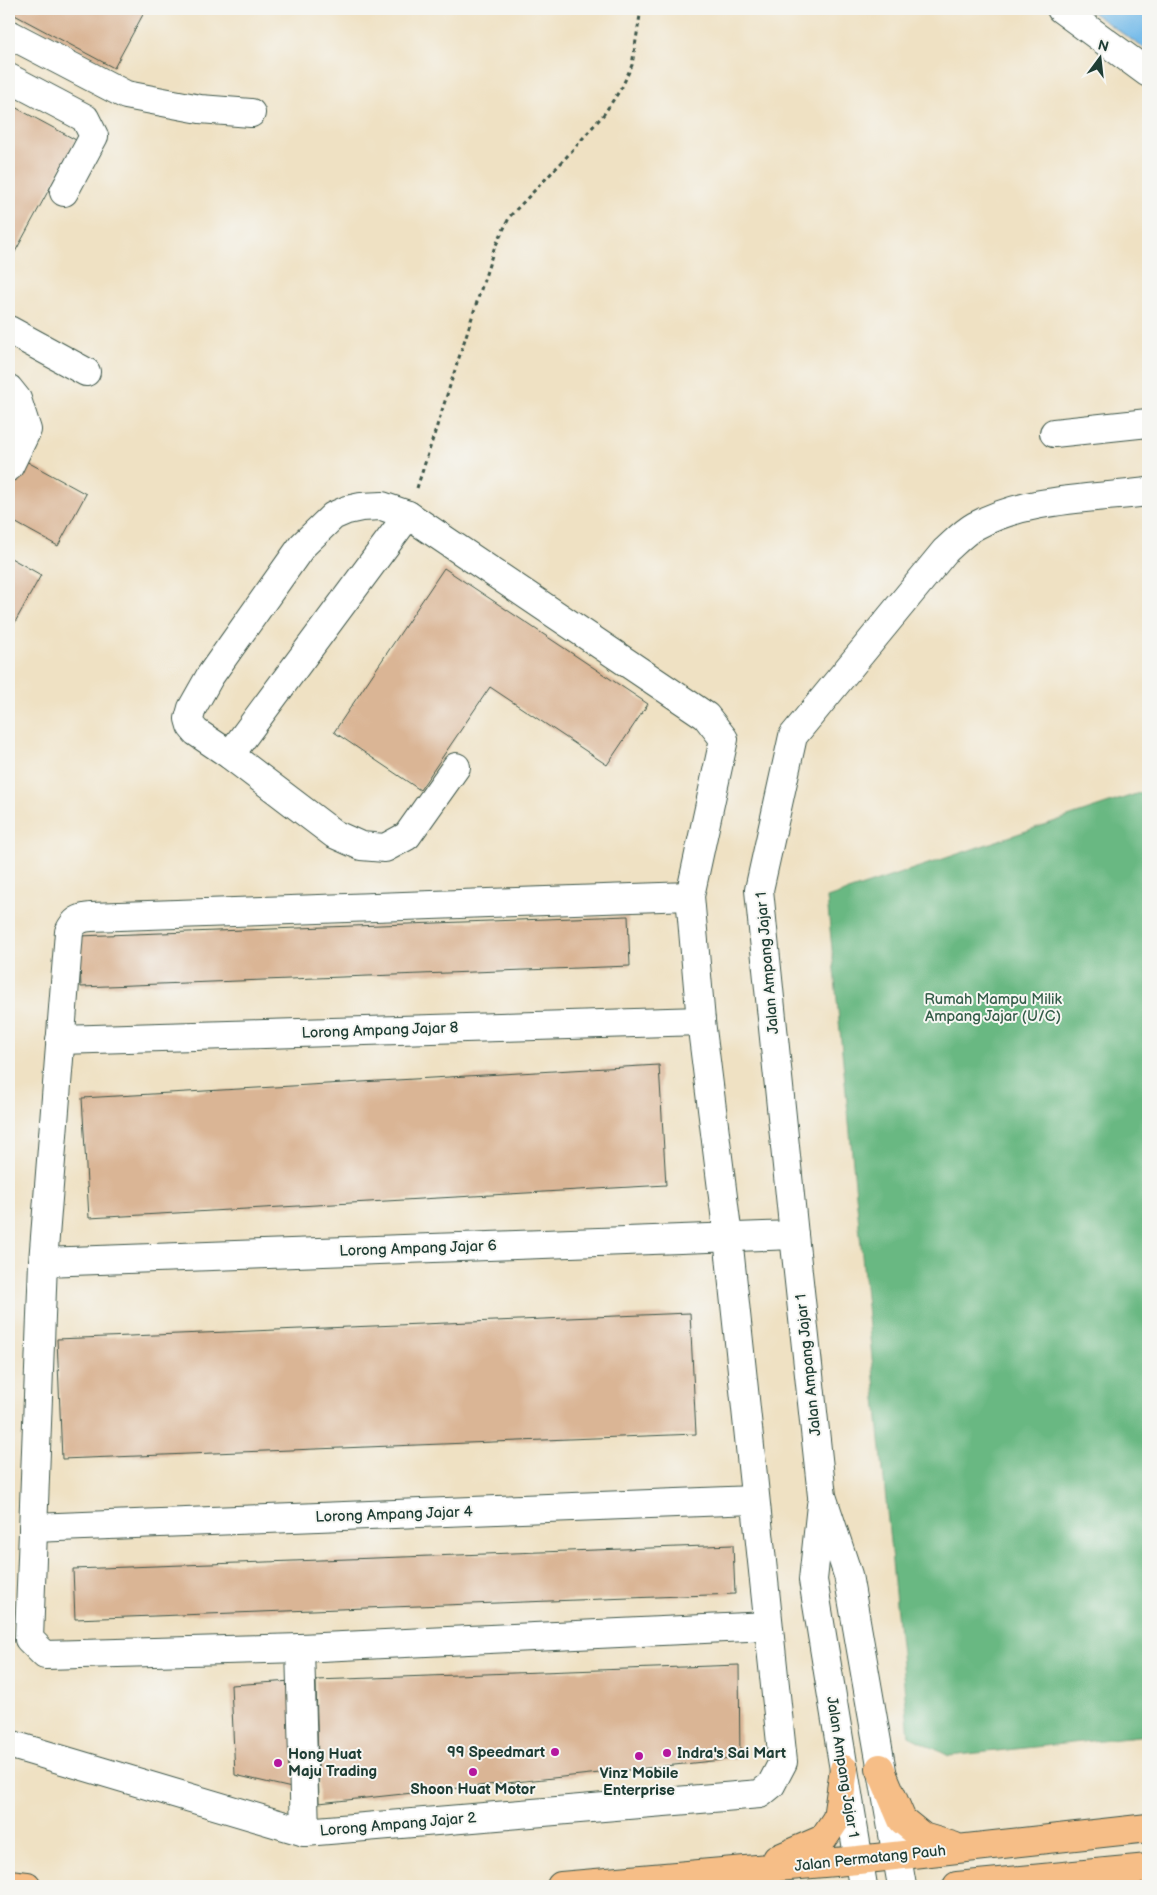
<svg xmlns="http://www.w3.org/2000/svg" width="1157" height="1895" font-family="'Balsamiq Sans',sans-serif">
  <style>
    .forest { fill: #69b882; stroke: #447a5b }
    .water { fill: #71b9e9; stroke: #487b8e }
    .building { fill: #dab595 }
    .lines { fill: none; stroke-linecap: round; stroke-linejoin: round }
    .minor-casing { stroke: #3e5649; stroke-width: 30 }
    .major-casing { stroke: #3e5649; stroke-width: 30 }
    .path { stroke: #3e5649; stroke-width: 3; stroke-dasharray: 4 4; stroke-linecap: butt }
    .minor { stroke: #fff; stroke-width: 28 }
    .major { stroke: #f6be87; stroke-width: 28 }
    .poi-dot { fill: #b5179e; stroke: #f6f6f2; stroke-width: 2 }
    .labels { text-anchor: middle; stroke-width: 4; stroke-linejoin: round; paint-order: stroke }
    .street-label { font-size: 15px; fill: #1f3d34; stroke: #f6f6f2 }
    .park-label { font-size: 15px; fill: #335c48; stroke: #f6f6f2 }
    .poi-label { font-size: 15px; font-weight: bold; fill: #1f3d34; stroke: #f6f6f2; text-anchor: start }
  </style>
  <rect width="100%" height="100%" fill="#f6f6f2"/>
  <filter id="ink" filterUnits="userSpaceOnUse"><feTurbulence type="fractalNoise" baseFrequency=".02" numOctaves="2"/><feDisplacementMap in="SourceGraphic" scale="10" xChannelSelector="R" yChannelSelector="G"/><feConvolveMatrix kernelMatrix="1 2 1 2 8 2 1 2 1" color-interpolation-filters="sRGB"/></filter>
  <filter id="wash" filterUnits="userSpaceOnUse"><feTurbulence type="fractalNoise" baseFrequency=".0096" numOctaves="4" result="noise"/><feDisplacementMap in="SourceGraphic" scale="20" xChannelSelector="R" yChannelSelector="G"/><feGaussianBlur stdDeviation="1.12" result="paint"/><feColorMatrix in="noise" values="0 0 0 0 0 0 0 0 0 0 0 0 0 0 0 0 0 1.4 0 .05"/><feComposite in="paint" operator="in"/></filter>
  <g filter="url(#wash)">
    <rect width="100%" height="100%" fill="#efe1c3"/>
    <path class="forest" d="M1148,790V1735L949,1756L909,1736L827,898Z"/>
    <path class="water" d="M1087,9H1148V51Z"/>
    <g id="blocks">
      <g class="building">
        <path d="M9,9H146L114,68L9,12Z"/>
        <path d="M9,104L76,140L9,263Z"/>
        <path d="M22,459L86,494L58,546L9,519V483Z"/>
        <path d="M9,557L41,575L9,633Z"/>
        <path d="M444,568L648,704L607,765L490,687L420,790L334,732Z"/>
        <path d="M628,916L630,966L81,987L79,936Z"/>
        <path d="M659,1065L666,1185L89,1218L82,1098Z"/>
        <path d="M690,1313L696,1434L62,1459L57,1339Z"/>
        <path d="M733,1545L735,1594L75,1619L73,1569Z"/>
        <path d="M739,1665L740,1758L319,1803L316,1680Z"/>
        <path d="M292,1681L296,1789L235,1775L231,1685Z"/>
      </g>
    </g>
  </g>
  <g filter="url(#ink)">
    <use href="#blocks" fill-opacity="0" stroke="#3e5649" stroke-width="1"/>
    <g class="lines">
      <g class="minor-casing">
        <g id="minor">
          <path d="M1061,9L1148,73"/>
          <path d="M9,34L126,95L200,109L251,113"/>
          <path d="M9,78L85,118L94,136L64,192"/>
          <path d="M9,330L86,372"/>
          <path d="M9,389L17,399L27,430L9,467"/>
          <path d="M1054,433L1148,423"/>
          <path d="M408,515L382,506L361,507L347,510L333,516L302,546L210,676L192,708L189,719L191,726L196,732L230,755L334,834L361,846L385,848L407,836L456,767"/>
          <path d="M690,896L91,917C79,918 74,921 69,932L43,1262L29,1639L45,1655L300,1648L768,1626"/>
          <path d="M60,1040L701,1021"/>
          <path d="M43,1262L794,1235"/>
          <path d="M821,1505L813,1580L863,1886"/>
          <path d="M33,1528L754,1500"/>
          <path d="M300,1648L305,1832"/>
          <path d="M9,1744L305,1832L760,1794L771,1785L783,1762L728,1237L701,1021L690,896L724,739L706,716L408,515L230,755"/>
          <path d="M902,1886L848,1575L822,1496L794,1235L759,890L793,736L945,551C954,543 964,532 975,526C1026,498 1091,499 1148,492"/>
        </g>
      </g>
      <g class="major-casing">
        <g id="major">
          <path d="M880,1768L902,1820L923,1837L953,1846"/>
          <path d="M777,1859L823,1839L837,1818L844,1769"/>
          <path d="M9,1884L27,1886"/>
          <path d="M561,1886L858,1860L1148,1828"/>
          <path d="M957,1886L1148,1868"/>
        </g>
      </g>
      <path class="path" d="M417,488L494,249L510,216L562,162L604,114L622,87L632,65L641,9"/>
      <use href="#minor" class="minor"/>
      <use href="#major" class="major"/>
    </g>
  </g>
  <g class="poi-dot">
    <circle cx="555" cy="1752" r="5"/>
    <circle cx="667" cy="1753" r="5"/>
    <circle cx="639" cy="1756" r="5"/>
    <circle cx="278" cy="1763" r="5"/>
    <circle cx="473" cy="1772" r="5"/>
  </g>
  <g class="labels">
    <g class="street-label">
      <text transform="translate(767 963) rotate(-95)" y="5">Jalan Ampang Jajar 1</text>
      <text transform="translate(380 1030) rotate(-2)" y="5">Lorong Ampang Jajar 8</text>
      <text transform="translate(418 1248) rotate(-2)" y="5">Lorong Ampang Jajar 6</text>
      <text transform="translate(808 1365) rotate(-96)" y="5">Jalan Ampang Jajar 1</text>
      <text transform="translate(394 1514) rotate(-2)" y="5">Lorong Ampang Jajar 4</text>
      <text transform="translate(843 1767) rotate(81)" y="5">Jalan Ampang Jajar 1</text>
      <text transform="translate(398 1824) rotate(-5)" y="5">Lorong Ampang Jajar 2</text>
      <text transform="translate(870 1858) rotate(-6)" y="5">Jalan Permatang Pauh</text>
    </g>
    <g class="park-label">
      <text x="993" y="1004">Rumah Mampu Milik<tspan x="993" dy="17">Ampang Jajar (U/C)</tspan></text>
    </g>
    <g class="poi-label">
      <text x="545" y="1757" text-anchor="end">99 Speedmart</text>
      <text x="677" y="1758">Indra's Sai Mart</text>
      <text x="288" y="1759">Hong Huat<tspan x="288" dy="17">Maju Trading</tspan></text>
      <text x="639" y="1778" text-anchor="middle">Vinz Mobile<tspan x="639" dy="17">Enterprise</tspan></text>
      <text x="473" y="1794" text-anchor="middle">Shoon Huat Motor</text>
    </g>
  </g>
  <rect width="1157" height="1895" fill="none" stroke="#f6f6f2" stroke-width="30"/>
  <g transform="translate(1100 58) rotate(15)" stroke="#f6f6f2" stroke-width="4" paint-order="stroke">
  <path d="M0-4L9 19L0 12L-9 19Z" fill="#1f3d34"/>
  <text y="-8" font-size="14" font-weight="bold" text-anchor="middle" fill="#1f3d34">N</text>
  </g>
</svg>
